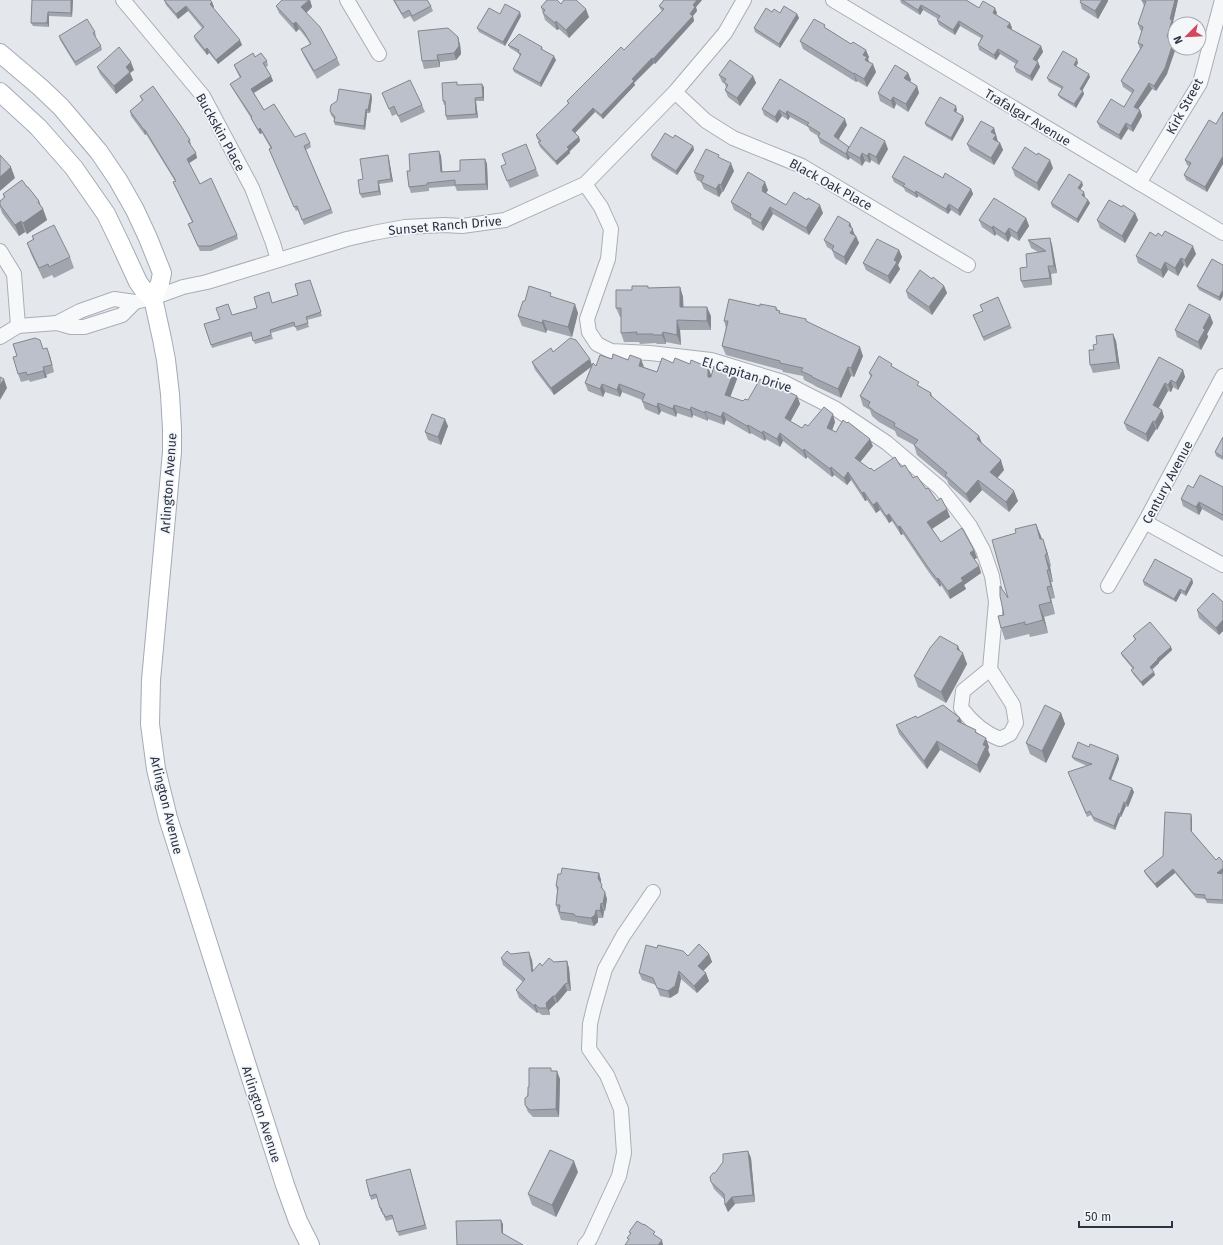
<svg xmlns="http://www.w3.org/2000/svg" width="1223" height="1245" font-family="'Fira Sans',sans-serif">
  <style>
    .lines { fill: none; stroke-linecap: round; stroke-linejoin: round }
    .minor-casing { stroke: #a9aeb7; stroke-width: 16 }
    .major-casing { stroke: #a3abb8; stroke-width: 20 }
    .minor { stroke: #f7f8fa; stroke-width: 14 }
    .major { stroke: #fff; stroke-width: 18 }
    .wall { fill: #a1a5ae }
    .shaded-wall { fill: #83868d }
    .building { fill: #bbc0ca; stroke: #83868d }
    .labels { text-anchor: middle; stroke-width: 3.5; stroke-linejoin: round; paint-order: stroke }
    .street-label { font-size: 13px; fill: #2b3445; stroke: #f4f6f9 }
  </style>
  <rect width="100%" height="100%" fill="#e4e7ec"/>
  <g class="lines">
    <g class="minor-casing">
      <g id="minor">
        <path d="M123,0L203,96L252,188L273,243L278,260"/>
        <path d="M347,0L379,54"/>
        <path d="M833,0L1223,233"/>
        <path d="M675,92L706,121L733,138L802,166L968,265"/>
        <path d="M1139,183L1200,83L1222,0"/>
        <path d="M585,184L601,207L611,229L608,259L587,319L589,332L597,344L611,351L650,353L711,360L783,382L836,409L887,443L940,488L955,506L970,526L983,550L992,576L996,602L990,669L1013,705L1016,723L1010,734L1000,739C984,733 971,721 961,708L963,691L990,669"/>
        <path d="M0,251L14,274L18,326"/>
        <path d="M57,323L80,311L114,299L135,302L153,298L183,287L207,282L347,239L373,233L405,227L444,225L462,226L505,220L585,184L675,92L725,33L744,0"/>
        <path d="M0,337L18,326L57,323L71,327H84L122,315L135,302"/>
        <path d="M1145,522L1223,565"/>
        <path d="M1108,586L1145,522L1223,376"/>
        <path d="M585,1245L590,1239L619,1176L624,1153L621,1109L607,1075L589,1049L590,1024L594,1007L605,969L623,936L653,892"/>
      </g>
    </g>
    <g class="major-casing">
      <g id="major">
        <path d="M0,53L40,87L61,107L99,152L118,180L135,210L148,238L162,273L160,283L153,298"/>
        <path d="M0,92L38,127L74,168L106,214L120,243L138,282L143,289L153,298L162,339L166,360L170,394L172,429V452L151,680L150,724L156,769L168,818L285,1185L298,1221L310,1245"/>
      </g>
    </g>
    <use href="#minor" class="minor"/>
    <use href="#major" class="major"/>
  </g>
  <g class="wall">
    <path d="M32,0H73L72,17L49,16V27L33,26L31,23Z"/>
    <path d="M164,0L212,2L214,7L213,8L242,45L218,64L209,53L207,55L195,40L194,36L202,28L188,11L178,19L166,5Z"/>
    <path d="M310,0L312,7L306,13L337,58L340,65L317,79L304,56L301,49L310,44L307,39L299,29L296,32L279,13L276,6Z"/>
    <path d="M393,0H427L431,6L433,11L414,22L410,16L404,19Z"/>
    <path d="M664,0H702L696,7L697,11L693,16L694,21L655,64L654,63L634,83L635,85L603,119L595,112L575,133L579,137L580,141L570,151V153L557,165L540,147L538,142H540L537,139L536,135L568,104L567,101L624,50L662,11L661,10L659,6Z"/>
    <path d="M900,0H966L979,8L997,13L996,15L1010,23L1012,28L1011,29L1041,46L1043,52L1037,61L1038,62L1040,67L1032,81L1016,72L1014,67L1016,64L1000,54L996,60L979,50L978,45L981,38L960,26L955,35L939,25L937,20L938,19L923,10L920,15L901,3Z"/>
    <path d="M1081,0H1108V1L1098,19L1082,9L1080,2Z"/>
    <path d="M1178,0L1173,22L1174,26L1171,39L1167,74L1156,91L1152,89L1138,109L1140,110L1142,116L1133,132L1128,129L1121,140L1100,128L1097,122L1124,107L1132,93L1123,87L1121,81L1140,49L1138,43L1142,31L1140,30L1138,24L1144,6L1142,1Z"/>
    <path d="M561,4L589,17L569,38L559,29L557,30L545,20L541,7Z"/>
    <path d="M772,12L797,14L799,18L780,48L755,32L754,28Z"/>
    <path d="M500,14L521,16L505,46L479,32L477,28Z"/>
    <path d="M826,28L869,57L868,59L869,62L876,72L867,87L857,81L856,82L803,49L800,41Z"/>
    <path d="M95,32L96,36L95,37L101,46L102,50L76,66L60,40L59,36Z"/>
    <path d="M460,44L461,54L456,60L440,62V67L424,69L422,61Z"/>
    <path d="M508,45L542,47L543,50L556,60L541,87L514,72L513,69L520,56L518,53L510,48Z"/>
    <path d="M255,57L267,61L268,66L266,67L271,76L273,81L254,93L264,110L295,137L310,143L311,147L306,150L333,213L304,225L298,210L296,211L271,154V149L262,133L260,134L253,122L251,118L232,88L230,84L240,78L236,70L234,65Z"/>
    <path d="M1078,63L1076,66L1090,77L1082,90L1084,94L1076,108L1060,98L1058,95L1062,89L1049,82L1047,78Z"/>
    <path d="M97,67L134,70L130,73L133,80L116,94L100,74Z"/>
    <path d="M908,73L911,80L910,82L917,86L919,93L908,112L896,104L894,109L880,101L878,93Z"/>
    <path d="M719,75L753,76L756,83L740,106L728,97L725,90L726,88L725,84L722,82Z"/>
    <path d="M780,79L847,125L838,139L849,147L888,149L879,165L871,160L870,163L865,161L862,166L850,158L848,160L820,143L818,136L810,131L808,127L790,117L788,120L782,116L777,123L764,115L762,109Z"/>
    <path d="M484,87V101H476L478,118L447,120L446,116L445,105H444L443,101Z"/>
    <path d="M382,93L422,105L425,112L401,123L397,114L392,116Z"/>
    <path d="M371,94L372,98L370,113H367L365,130L335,125L334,122V119L331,115L330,111Z"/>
    <path d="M140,96L190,140L191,144L190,145L197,158L189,163L200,184L237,235L238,239L211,251H200L188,224L192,222L173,182L175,181L146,134L145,135L131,116L130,111L142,101Z"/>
    <path d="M957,110L956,112L963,116L964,120L952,141L926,126L925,123Z"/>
    <path d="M1223,112V164L1207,192L1186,180L1184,175L1189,166L1187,165L1185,160L1216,124Z"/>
    <path d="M994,128L998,142L1000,143L1003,150L994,165L970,151L967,144Z"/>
    <path d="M673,138L693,146L694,150L677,175L652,159L651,155Z"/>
    <path d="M439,151L441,156L442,172L460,171L485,159L487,164L488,190L457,191L455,186L429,188V191L411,193L409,187L410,171Z"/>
    <path d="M388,155L389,159L393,182L379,184L381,195L362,198L360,194L363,179Z"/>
    <path d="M720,158L734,171L723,192H722L719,197L704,189L701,182L697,180L694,172Z"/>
    <path d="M501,166L536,169L539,176L510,188Z"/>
    <path d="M1012,168H1053L1039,191L1015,176Z"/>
    <path d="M892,177L943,178L971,189L973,194L960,216L951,210L948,214L918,196L917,198L905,191L904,188L894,182Z"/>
    <path d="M1083,185L1080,190L1085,196L1084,197L1090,203L1078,223L1052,207L1051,203Z"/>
    <path d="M27,187L39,201L40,205L43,209L47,220L27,234L25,232L19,236L2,213L0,207V201L4,198L3,194Z"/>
    <path d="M768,190L766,193L786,205L823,213L809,235L773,214L763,231L752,224L751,220L734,210L731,202Z"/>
    <path d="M1135,213L1138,220L1125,243L1100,228L1097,220Z"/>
    <path d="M1026,218L1029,226L1019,241L1011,236L1008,242L996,234L995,236L982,227L979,220Z"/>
    <path d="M850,223L855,235L856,236L859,243L846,265L835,258L832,250L827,247L824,240Z"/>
    <path d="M32,236L70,257L74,268L54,278L52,275L43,279L31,254L27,243L33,240Z"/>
    <path d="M1156,236L1196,254L1187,268L1184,265L1178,276L1168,270L1163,278L1138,263L1136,256Z"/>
    <path d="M1050,238L1052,245L1057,273L1051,274L1052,285L1024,288L1021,281L1027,267L1038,252L1031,248L1028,240Z"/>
    <path d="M899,250L902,257L898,265L900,269L890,284L866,270L863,263Z"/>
    <path d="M1223,265V296L1220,301L1199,290L1197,286Z"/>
    <path d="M932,279L944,286L947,293L932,315L908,298L906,291Z"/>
    <path d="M310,280L322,316L307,320L309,327L297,331L295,326L271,333L273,339L255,344L252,336L212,348L204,324L298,295Z"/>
    <path d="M648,286V288L680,287L683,297V307L711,316V330H680L681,345L666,342V344H657L656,343L640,344L639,342H624L621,333V317H620L616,308L632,290Z"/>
    <path d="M553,297L578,313L572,337L547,330L546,333L522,326L518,316L525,301Z"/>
    <path d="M760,306L776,307L780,313L807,322L863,356L854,377L851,376L841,398L815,386L814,385L804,380L803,376L783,372L782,370L726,355L722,346L726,328L724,321Z"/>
    <path d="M982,311L1010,325L1012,328L984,341L973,315Z"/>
    <path d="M1210,315L1213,323L1207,334L1208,337L1201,350L1177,337L1175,330Z"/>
    <path d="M1113,334L1116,341L1120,369L1093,373L1090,365L1094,350L1097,344Z"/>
    <path d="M43,349L50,356L54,372L46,375L47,377L45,378L30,382L29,380L21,382L18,374Z"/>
    <path d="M553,352L590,359L592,365L596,366L612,359L644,367L657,372L673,363L690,364L708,367L711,375V377L722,369L734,371L737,379L730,397L743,401L748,400L771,385L797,396L800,404L790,421L802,428L835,422L832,431L873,446L860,462L870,469L874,471L901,467L926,489L950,517L932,529L941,542L974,550L977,558L974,559L979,566L981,573L964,585L966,589L950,599L941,585L940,587L930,574L903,534L901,535L892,521L889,523L880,510L876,513L867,500L865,501L851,480L847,485L834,475L832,477L807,457L806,459L783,441L780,447L766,439L765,441L751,433L750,434L726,420L724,425L708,419V421L693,415L692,418L677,413L676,417L661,411L659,415L645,409L642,401V400L622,392L620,397L605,392L603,397L588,391L585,383L591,367L554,395L535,370L532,362Z"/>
    <path d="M1159,357L1183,370L1185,377L1178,390L1173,387L1171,392L1168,391L1158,408L1164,417L1157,430L1156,429L1148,442L1127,430L1124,423Z"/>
    <path d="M894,368L921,387L931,393L933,398L979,436L982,444L1004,470L997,478L1018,501L1009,512L982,490L970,503L949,485L947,480L917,455L914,445L897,436L895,431L879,422L872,416L870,410L863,406L860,396L871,378L869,373Z"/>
    <path d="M448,426L441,445L428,440L425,432Z"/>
    <path d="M1223,437V460L1216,456L1215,452Z"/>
    <path d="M1223,487V521L1202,509L1199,515L1183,506L1181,499L1193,488Z"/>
    <path d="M1036,524L1041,539L1047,551L1051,566L1050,567L1053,582H1051L1055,598L1051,599L1055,614L1044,617L1048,633L1030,637L1029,634L1005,640L1001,628L1004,615L1008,598L1016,533Z"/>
    <path d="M1192,579L1193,583L1186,596L1181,593L1176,602L1144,585L1143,581Z"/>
    <path d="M1223,602V631L1219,635L1199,618L1197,610Z"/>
    <path d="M1133,636L1171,647L1172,650L1159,662V663L1152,670L1155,675L1143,686L1133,674L1131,670L1133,669L1122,656L1121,653L1135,640Z"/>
    <path d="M960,652L967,664L946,703L918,687L914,676Z"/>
    <path d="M1061,713L1065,724L1046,763L1030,754L1026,743Z"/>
    <path d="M917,718H960L962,723L978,733L989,747L988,750L990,755L980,773L940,750L927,769L899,734L896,725Z"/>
    <path d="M1089,747L1118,755L1119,759L1111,780L1134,792L1128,807L1126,806L1121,817H1120L1115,830L1094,821L1091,815L1087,817L1068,772L1087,766L1074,760L1072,757Z"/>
    <path d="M1192,818V832L1216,860L1222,874H1223V904L1207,903L1205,899L1196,898L1175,873L1157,888L1146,875L1144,871L1163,856Z"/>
    <path d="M599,873L601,880V884L607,899L605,911H604L603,918H598V922L594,926L577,923V922L561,920L556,905L557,891L556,886L561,874Z"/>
    <path d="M511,954L532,960L533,970L542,966L554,962L567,961L569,968L571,991H567L557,1003H556L549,1010L550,1015H542L538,1012L537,1013L519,998L516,990L523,982L503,965L501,958Z"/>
    <path d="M709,954L712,962L703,971L709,981L697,993L681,979L678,993L670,998L660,996L656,985L642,980L639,973L688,956Z"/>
    <path d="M552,1071L560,1079L559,1117H533L528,1112L525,1105L529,1087Z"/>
    <path d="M748,1151L751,1158L755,1202L735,1204L728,1212L725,1205V1200L714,1189L711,1182L715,1173Z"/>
    <path d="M410,1169L427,1229L399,1236L393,1219L386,1221L382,1212H381L377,1198L371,1200L370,1196Z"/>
    <path d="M578,1172L556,1217L532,1205L528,1194Z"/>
  </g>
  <g class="shaded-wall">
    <path d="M71,0H73L72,17L71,13Z"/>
    <path d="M310,0L312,7L304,15L301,7Z"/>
    <path d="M697,0H702L696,7L697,11L692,17L693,16L694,21L655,64L653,59L690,14L693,5Z"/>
    <path d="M1102,0H1108V1L1098,19L1095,11Z"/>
    <path d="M1175,0H1178L1173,22L1174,26L1169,43L1167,37L1170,19Z"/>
    <path d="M212,2L214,7L212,9L210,4Z"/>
    <path d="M921,5L923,10L920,15L918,10Z"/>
    <path d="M186,6L188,11L178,19L176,14Z"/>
    <path d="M995,8L997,13L994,18L993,13Z"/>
    <path d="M586,9L589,17L569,38L566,30Z"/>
    <path d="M48,12L49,16V27L47,23Z"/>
    <path d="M520,12L521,16L505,46L503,42Z"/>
    <path d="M797,14L799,18L780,48L779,44Z"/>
    <path d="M556,21L559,29L557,30L555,23Z"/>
    <path d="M959,21L960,26L955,35L953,30Z"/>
    <path d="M296,22L299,29L296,32L293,24Z"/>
    <path d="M1010,23L1012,28L1009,32L1007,27Z"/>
    <path d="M458,37L460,44L461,54L456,60L454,53Z"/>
    <path d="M240,40L242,45L218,64L216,60Z"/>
    <path d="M1174,40L1176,48L1167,74L1156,91L1154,86Z"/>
    <path d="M1041,46L1043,52L1035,64L1033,59Z"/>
    <path d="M207,48L209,53L207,55L205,50Z"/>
    <path d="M998,49L1000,54L996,60L994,55Z"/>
    <path d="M866,50L869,57L868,59L870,64L868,67L863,55Z"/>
    <path d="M437,55L440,62V67L438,60Z"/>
    <path d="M554,56L556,60L541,87L540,83Z"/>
    <path d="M652,58L654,63L634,83L635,85L603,119L601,115L632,79Z"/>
    <path d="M1077,59L1078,63L1075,68L1074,65Z"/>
    <path d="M131,62L134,70L130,73L133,80L116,94L114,86L126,67Z"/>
    <path d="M1038,62L1040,67L1032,81L1030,76Z"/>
    <path d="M873,64L876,72L867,87L864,79Z"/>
    <path d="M854,73L857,81L856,82L854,74Z"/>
    <path d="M908,73L911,80L907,86L904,78Z"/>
    <path d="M1089,74L1090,77L1081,93L1080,89Z"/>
    <path d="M271,76L273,81L253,93L251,89Z"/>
    <path d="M753,76L756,83L740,106L737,98Z"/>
    <path d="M1149,83L1152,89L1136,112L1134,107Z"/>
    <path d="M482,84L484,87V101L483,97Z"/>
    <path d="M917,86L919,93L908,112L906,104Z"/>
    <path d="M1083,91L1084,94L1076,108L1074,104Z"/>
    <path d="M371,94L372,98L370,113L368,110Z"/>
    <path d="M893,97L896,104L894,109L891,101Z"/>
    <path d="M475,98L476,101L478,118L476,114Z"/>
    <path d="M956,106L957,110L955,114L954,111Z"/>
    <path d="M593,108L595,112L574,134L572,130Z"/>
    <path d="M366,109L367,113L365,130L364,126Z"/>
    <path d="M779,110L782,116L777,123L775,117Z"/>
    <path d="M1140,110L1142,116L1133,132L1131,126Z"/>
    <path d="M787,111L790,117L788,120L786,114Z"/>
    <path d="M963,116L964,120L952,141L951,138Z"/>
    <path d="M845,119L847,125L837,142L834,136Z"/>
    <path d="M1126,123L1128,129L1121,140L1119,135Z"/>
    <path d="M260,128L262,133L260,134L258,130Z"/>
    <path d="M994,128L998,142L996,146L991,132Z"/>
    <path d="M144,130H145L146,134L145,135Z"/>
    <path d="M579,137L580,141L570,151V153L557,165L556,161L567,147Z"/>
    <path d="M885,141L888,149L879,165L876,157Z"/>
    <path d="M1000,143L1003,150L994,165L991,158Z"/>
    <path d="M693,146L694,150L677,175L676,171Z"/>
    <path d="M439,151L441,156L443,177L441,172Z"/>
    <path d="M847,152L850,158L848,160L846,154Z"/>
    <path d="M196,153L197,158L189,163L187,159Z"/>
    <path d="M862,153L865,161L862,166L860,158Z"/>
    <path d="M869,153L871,160L870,163L867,156Z"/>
    <path d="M388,155L389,159L393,182L391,179Z"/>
    <path d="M1223,156V164L1207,192L1205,187Z"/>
    <path d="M485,159L487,164L488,190L486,184Z"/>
    <path d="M1050,160L1053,168L1039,191L1037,183Z"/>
    <path d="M731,163L734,171L723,192L721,185Z"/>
    <path d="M11,167L15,178L0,191V177Z"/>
    <path d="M378,181L379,184L381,195L379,191Z"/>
    <path d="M765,182L768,190L765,195L762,191V188Z"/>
    <path d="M1082,182L1083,185L1079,192L1078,188Z"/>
    <path d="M719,184L722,192L719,197L716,189Z"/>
    <path d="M971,189L973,194L960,216L958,210Z"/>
    <path d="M916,191L918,196L917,198L915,193Z"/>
    <path d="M1084,192L1085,196L1083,199L1082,195Z"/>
    <path d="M1088,200L1090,203L1078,223L1077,219Z"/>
    <path d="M39,201L42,210L43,209L47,220L27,234L23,223Z"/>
    <path d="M949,204L951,210L948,214L946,209Z"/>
    <path d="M820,205L823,213L809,235L806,228Z"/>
    <path d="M770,207L773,214L763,231L761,223Z"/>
    <path d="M1135,213L1138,220L1125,243L1122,236Z"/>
    <path d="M1026,218L1029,226L1019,241L1017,233Z"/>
    <path d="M21,221L25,232L19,236L15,225Z"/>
    <path d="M850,223L855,236L853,240L849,226Z"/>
    <path d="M993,226L996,234L995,236L992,228Z"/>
    <path d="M1009,228L1011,236L1008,242L1005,234Z"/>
    <path d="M856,236L859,243L846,265L844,257Z"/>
    <path d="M1050,238L1052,245L1057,273L1054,266Z"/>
    <path d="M1193,246L1196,254L1187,268L1185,260Z"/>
    <path d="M899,250L902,257L898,265L900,269L890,284L888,276Z"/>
    <path d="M1181,258L1184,265L1178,276L1175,268Z"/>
    <path d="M1165,262L1168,270L1163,278L1161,270Z"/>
    <path d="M1048,266L1051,274L1052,285L1050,278Z"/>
    <path d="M944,286L947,293L932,315L929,307Z"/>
    <path d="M680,287L683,297L684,316L680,307Z"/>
    <path d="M1223,290V296L1220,301L1219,297Z"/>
    <path d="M575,304L578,313L572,337L568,327Z"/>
    <path d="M707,307L711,316V330L707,321Z"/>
    <path d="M1210,315L1213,323L1207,334L1208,337L1201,350L1198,342L1203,328Z"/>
    <path d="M543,320L547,330L546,333L542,323Z"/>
    <path d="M677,320L680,330L681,345L677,335Z"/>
    <path d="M663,332L666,342V344L662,335Z"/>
    <path d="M1113,334L1116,341L1120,369L1117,362Z"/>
    <path d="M860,347L863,356L854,377L851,368Z"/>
    <path d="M47,348L50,356L54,372L52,365Z"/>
    <path d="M590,359L592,366L554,395L551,388Z"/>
    <path d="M641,359L644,367L639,366Z"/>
    <path d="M708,367L711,375V385L708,377Z"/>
    <path d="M848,367L851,376L841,398L838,389Z"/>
    <path d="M44,369L47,377L45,378L43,371Z"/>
    <path d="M1183,370L1185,377L1178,390L1176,383Z"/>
    <path d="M734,371L737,379L728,403L725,395Z"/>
    <path d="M4,379L7,388L0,400V385Z"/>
    <path d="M1171,380L1173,387L1171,392L1168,385Z"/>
    <path d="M1165,383L1168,391L1156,413L1153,405Z"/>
    <path d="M602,384L605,392L603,397L600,389Z"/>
    <path d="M619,384L622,392L620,397L617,390Z"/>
    <path d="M797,396L800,404L788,426L785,418Z"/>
    <path d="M658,403L661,411L659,415L657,407Z"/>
    <path d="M674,405L677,413L676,417L673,409Z"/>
    <path d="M691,407L693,415L692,418L690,410Z"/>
    <path d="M1162,410L1164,417L1157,430L1155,422Z"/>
    <path d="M705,411L708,419V421L705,413Z"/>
    <path d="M723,412L726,420L724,425L721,417Z"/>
    <path d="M833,414L835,422L830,436L827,428Z"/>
    <path d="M445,419L448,426L441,445L438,437Z"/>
    <path d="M1153,421L1156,429L1148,442L1146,434Z"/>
    <path d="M748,425L751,433L750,434L747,426Z"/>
    <path d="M763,431L766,439L765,441L762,433Z"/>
    <path d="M780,433L783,441L780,447L777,439Z"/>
    <path d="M979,436L983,446L977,439Z"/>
    <path d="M870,439L873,446L857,466L855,458Z"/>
    <path d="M804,449L807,457L806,459L803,451Z"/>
    <path d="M1001,460L1004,470L994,482L990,472Z"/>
    <path d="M831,467L834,475L832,477L830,469Z"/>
    <path d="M848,472L851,480L847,485L844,478Z"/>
    <path d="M978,480L982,490L970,503L966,494Z"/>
    <path d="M1014,491L1018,501L1009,512L1006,502Z"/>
    <path d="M864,492L867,500L865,501L862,493Z"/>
    <path d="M877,502L880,510L876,513L873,505Z"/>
    <path d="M1199,502L1202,509L1199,515L1196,507Z"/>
    <path d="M947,509L950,517L930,530L927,522Z"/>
    <path d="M889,514L892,521L889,523L886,516Z"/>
    <path d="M1036,524L1041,536L1045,551L1040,539Z"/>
    <path d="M900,526L903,534L901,535L898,527Z"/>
    <path d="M1043,539L1047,551L1051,566L1047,554Z"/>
    <path d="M974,550L977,558L973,560L970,553Z"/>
    <path d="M1045,555L1050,567L1053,582L1049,570Z"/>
    <path d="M979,566L981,573L964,585L966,589L950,599L948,591L961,578Z"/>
    <path d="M1047,570L1051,582L1055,598L1051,586Z"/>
    <path d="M938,578L941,585L940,587L937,579Z"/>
    <path d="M1192,579L1193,583L1186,596L1185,592Z"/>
    <path d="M1047,587L1051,599L1055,614L1051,602Z"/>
    <path d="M1180,589L1181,593L1176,602L1174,599Z"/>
    <path d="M1039,605L1044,617L1048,633L1043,620Z"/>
    <path d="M1223,620V631L1219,635L1216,628Z"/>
    <path d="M958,646L962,655L963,653L967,664L946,703L941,692L957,649Z"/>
    <path d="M1171,647L1172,650L1159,662V663L1151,670L1150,667L1157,659Z"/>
    <path d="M1154,672L1155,675L1143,686L1141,682Z"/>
    <path d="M1061,713L1065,724L1046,763L1042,751Z"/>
    <path d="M960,718L963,726L957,721Z"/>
    <path d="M986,738L989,747L988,750L990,755L980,773L977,765Z"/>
    <path d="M937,741L940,750L927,769L924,761Z"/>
    <path d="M1118,755L1119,759L1110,782L1109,779Z"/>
    <path d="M1132,788L1134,792L1128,807L1126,803Z"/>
    <path d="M1124,802L1126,806L1121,817L1120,814Z"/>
    <path d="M1119,813L1120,817L1115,830L1114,826Z"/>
    <path d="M1191,814L1192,818V835L1191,831Z"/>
    <path d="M1223,868V873L1218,877L1217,873Z"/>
    <path d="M1173,869L1175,873L1157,888L1155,884Z"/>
    <path d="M599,873L601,880V886L598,878Z"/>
    <path d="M605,892L607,899L605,911L603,904Z"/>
    <path d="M601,903L604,911L603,918L600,911Z"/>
    <path d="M596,910L598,918V922L594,926L591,918Z"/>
    <path d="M529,952L532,960L534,979L532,972Z"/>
    <path d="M709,954L712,962L701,973L698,966Z"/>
    <path d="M567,961L569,968L571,991L568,983Z"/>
    <path d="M679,971L681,979L678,993L670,998L668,991Z"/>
    <path d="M706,973L709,981L697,993L694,986Z"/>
    <path d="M565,984L567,991L557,1003L555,996Z"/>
    <path d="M553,996L556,1003L549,1010L550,1015L547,1008L546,1003Z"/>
    <path d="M535,1004L538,1012L537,1013L534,1006Z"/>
    <path d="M557,1071L560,1079L559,1117L556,1109Z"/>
    <path d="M748,1151L751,1158L755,1202L753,1195Z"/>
    <path d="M574,1161L578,1172L556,1217L552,1205Z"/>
    <path d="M732,1197L735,1204L728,1212L725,1205Z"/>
    <path d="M501,1220L503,1224V1237L502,1233Z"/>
    <path d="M662,1240L663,1245H658Z"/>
  </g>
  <g class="building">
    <path d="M32,0H71V13L48,12L47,23H31Z"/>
    <path d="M164,0H210L212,2L210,4L240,40L216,60L207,48L205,50L194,36L204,27L186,6L176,14Z"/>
    <path d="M282,0H309L301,7L320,27L337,58L314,71L301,49L311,44L304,32L296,22L293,24L276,6Z"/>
    <path d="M394,0H427L431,6L412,16L409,10L402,14Z"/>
    <path d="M547,0H557L561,4L564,0H576L586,9L566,30L556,21L555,23L543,13L545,10L541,7Z"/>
    <path d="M664,0H697L693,5L695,7L690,14L693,16L653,59L652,58L632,79L634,81L601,115L593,108L572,130L579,137L567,147L569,149L556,161L538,142L541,141L536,135L569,103L567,101L621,47L624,50L664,9L659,6Z"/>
    <path d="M902,0H966L979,8L983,1L995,8L993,13L1010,23L1007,27L1041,46L1033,59L1038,62L1030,76L1014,67L1018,61L998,49L994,55L978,45L983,36L959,21L953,30L937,20L940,16L921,5L918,10Z"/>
    <path d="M1081,0H1102L1095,11L1080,2Z"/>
    <path d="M1142,0H1175L1170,19L1172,20L1167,37L1174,40L1165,68L1154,86L1149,83L1134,107L1140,110L1131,126L1126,123L1119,135L1097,122L1111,99L1124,107L1134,90L1121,81L1143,45L1138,43L1143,27L1138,24L1146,1H1142Z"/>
    <path d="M505,4L520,12L503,42L477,28L489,8L500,14Z"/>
    <path d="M784,6L797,14L779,44L754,28L766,8L772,12L774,9L780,13Z"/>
    <path d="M87,19L95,32L93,33L101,46L75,62L59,36Z"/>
    <path d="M814,19L825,25L824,27L851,44L853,42L866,50L863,55L867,57L865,60L873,64L864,79L854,73V74L800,41Z"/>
    <path d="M448,28L458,37L459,46L454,53L437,55L438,60L422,61L418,31Z"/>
    <path d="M519,34L542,47L541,49L554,56L540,83L513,69L521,54L518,52L519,50L508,45Z"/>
    <path d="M119,47L131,62L126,67L130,72L114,86L97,67Z"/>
    <path d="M1063,51L1077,59L1074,65L1089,74L1080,89L1083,91L1074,104L1058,95L1063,87L1047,78Z"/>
    <path d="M253,53L255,57L261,53L267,61L263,63L271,76L251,89L264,110L274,104L295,137L305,133L310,143L304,146L331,209L302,220L297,206L294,207L269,149L272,148L260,128L258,130L251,118L252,117L230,84L241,77L234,65Z"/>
    <path d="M730,60L753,76L737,98L725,90L728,85L724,82L726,79L719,75Z"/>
    <path d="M895,65L908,73L904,78L917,86L906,104L893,97L891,101L878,93Z"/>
    <path d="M780,79L845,119L834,136L849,147L846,154L818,137L820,133L807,125L809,123L787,111L786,114L779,110L775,117L762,109Z"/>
    <path d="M410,80L422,105L398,116L394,106L389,109L382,93Z"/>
    <path d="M457,82V85L482,84L483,97L475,98L476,114L446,116L445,101H443L442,83Z"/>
    <path d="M153,86L181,126L190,140L188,141L196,153L187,159L200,184L211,178L237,235L210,246H198L188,224L193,222L173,182L176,181L145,130H144L130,111L143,100L140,96Z"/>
    <path d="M339,89L371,94L368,110L366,109L364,126L334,122L335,117L330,111L331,105L337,101Z"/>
    <path d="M940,97L956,106L954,111L963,116L951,138L925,123Z"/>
    <path d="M1223,112V156L1205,187L1184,175L1191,163L1185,160L1209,120L1216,124Z"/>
    <path d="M981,121L994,128L991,132L996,135L993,139L1000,143L991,158L967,144Z"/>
    <path d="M861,127L885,141L876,157L869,153L867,156L862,153L860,158L847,151Z"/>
    <path d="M665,133L673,138L675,135L693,146L676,171L651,155Z"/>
    <path d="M526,144L536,169L507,181L501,166L506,164L502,154Z"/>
    <path d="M1025,147L1037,155L1038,153L1050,160L1037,183L1012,168Z"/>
    <path d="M706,149L719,155L718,157L731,163L721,185L719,184L716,189L701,182L704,176L694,172Z"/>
    <path d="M439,151L441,172L460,171V160L485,159L486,184L455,185V180L427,183V185L409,187L407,171H410L409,154Z"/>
    <path d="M0,155L11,167L0,177Z"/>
    <path d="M388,155L391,179L378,181L379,191L360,194L358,180L363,179L360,159Z"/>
    <path d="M904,156L943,178L945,173L971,189L958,210L949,204L946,209L916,191L915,193L903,186L905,184L892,177Z"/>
    <path d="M748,172L765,182L762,188L763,189L762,191L786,205L794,192L807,200L808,198L820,205L806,228L770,207L761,223L750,217L751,214L731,202Z"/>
    <path d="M1069,174L1082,182L1078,188L1084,192L1082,195L1088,200L1077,219L1051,203Z"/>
    <path d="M22,180L27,187H28L39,201L38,202L43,209L23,223L21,221L15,225L0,205V201L5,197L3,194Z"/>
    <path d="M994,198L1026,218L1017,233L1009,228L1005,234L993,226L992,228L979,220Z"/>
    <path d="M1109,200L1122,207L1123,205L1135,213L1122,236L1097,220Z"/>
    <path d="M838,216L850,223L849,226L853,229L850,233L856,236L844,257L832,250L834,246L824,240Z"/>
    <path d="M54,225L70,257L49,267L48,264L39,268L27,243L34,239L32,236Z"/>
    <path d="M1165,231L1193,246L1185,260L1181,258L1175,268L1165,262L1161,270L1136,256L1150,232L1156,236L1158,233L1162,236Z"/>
    <path d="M1050,238L1054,266H1048L1050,278L1021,281L1020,268L1027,267L1026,254L1046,251L1028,240Z"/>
    <path d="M877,239L899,250L894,260L897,262L888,276L863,263Z"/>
    <path d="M1212,259L1223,265V290L1219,297L1197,286Z"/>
    <path d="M920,270L932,279L933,277L944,286L929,307L906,291Z"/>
    <path d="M310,280L321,312L306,317L308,323L295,327L294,322L270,330L271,335L253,341L251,332L211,345L204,324L220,319L216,308L228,304L232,315L257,308L254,297L269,292L272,303L298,295L295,284Z"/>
    <path d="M529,286L551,293L550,296L575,304L568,327L543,320L542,323L518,316L523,301H525Z"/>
    <path d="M632,286H648V288L680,287V307H707V321L677,320V335L663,332L662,335H653V334H636L637,332L621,333V308H616V290H632Z"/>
    <path d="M998,297L1010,325L983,337L973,315L983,311L980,305Z"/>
    <path d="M729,299L760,306V304L776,307V310L780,311L779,313L806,319V321L860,347L851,368L848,367L838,389L812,377V376L801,371L803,368L780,363V361L722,346L728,321H724Z"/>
    <path d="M1189,304L1210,315L1203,328L1205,330L1198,342L1175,330Z"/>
    <path d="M1113,334L1117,362L1090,365L1089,350H1094L1093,345L1097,344L1096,336Z"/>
    <path d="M35,338L40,340L43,349L47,348L52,365L43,367L44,369L43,371L27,375L26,372L18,374L13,357L17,356L13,344Z"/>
    <path d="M570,338L576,340L590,359L551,388L532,362L551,348L553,352Z"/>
    <path d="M613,354L628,360L630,355L641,359L639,366L657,372L662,358L673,363L675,358L690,364L691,360L708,367V377H711L714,366L722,369L723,367L734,371L725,395L743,401L745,399L748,400L760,379L771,385V383L797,396L785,418L802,428L805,424L808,426L824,407L833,414L827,428L836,432L843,420L847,423L848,422L870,439L855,458L870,469L871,468L874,471L895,457L901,467L905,465L913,478L917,476L926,489L928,488L937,501L941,498L947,509L927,522L941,542L962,528L974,550L970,553L979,566L961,578L963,581L948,591L938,578L937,579L927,566L900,526L898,527L889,514L886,516L877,502L873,505L864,492L862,493L848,472L844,478L831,467L830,469L804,449L803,451L780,433L777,439L763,431L762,433L748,425L747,426L723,412L721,417L705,411V413L691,407L690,410L674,405L673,409L658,403L657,407L642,401L645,394L619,384L617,390L602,384L600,389L585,383L593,363L596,366L600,355L612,359Z"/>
    <path d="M879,356L892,364L891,366L919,382L917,385L931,393L930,395L979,436L977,439L1001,460L990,472L1014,491L1006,502L978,480L966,494L945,475L947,473L914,445L918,440L894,426L895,423L875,412L868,406L870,402L860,396L872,375L869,373Z"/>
    <path d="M1159,357L1183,370L1176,383L1171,380L1168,385L1165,383L1153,405L1162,410L1155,422L1153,421L1146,434L1124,423Z"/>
    <path d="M0,377L4,379L0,385Z"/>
    <path d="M432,414L445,419L438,437L425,432Z"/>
    <path d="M1223,437V457L1215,452Z"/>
    <path d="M1200,475L1223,487V515L1199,502L1196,507L1181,499L1188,485L1193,488Z"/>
    <path d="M1036,524L1040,539H1043L1047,554L1045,555L1049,570H1047L1051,586L1047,587L1051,602L1039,605L1043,620L1025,625V622L1001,628L998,616L1004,615L1000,596V586L1008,598L992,540L1016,533L1015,529Z"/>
    <path d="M1155,559L1192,579L1185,592L1180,589L1174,599L1143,581Z"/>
    <path d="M1213,593L1223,602V620L1216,628L1197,610Z"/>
    <path d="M1150,622L1171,647L1157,659H1158L1150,667L1154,672L1141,682L1131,670L1134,668L1121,653L1136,639L1133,636Z"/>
    <path d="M940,636L958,646L957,649L963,653L941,692L914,676L930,648Z"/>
    <path d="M943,705L960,718L957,721L976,730L975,732L986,738L983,745L986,746L977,765L937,741L924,761L896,725L916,716L917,718Z"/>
    <path d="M1045,705L1061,713L1042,751L1026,743Z"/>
    <path d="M1078,742L1089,747L1090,744L1118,755L1109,779L1132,788L1126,803L1124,802L1120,814L1119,813L1114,826L1093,817L1090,811L1086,813L1068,772L1092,764L1072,757Z"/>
    <path d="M1165,812L1191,814V831L1216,860L1219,857L1223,862V868L1217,873L1223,874V900L1205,899V895L1194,894L1173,869L1155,884L1144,871L1163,856Z"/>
    <path d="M562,868L599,873L598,878L602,885L601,887L605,892L603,904L601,903L600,911L596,910L595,915L591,918L575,916L574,914L559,912L560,905H556L558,887L556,886L558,874H561Z"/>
    <path d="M699,944L709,954L698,966L706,973L694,986L679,971L675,986L668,991L657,988L653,978L639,973L646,945L657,948L658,945L683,951L688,956Z"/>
    <path d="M507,951L511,954L529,952L532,972L540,963L542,966L549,958L554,962L567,961L568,983L565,984L555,996H553L546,1003L547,1008H539L535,1004L534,1006L516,990L525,979L501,958Z"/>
    <path d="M529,1068H551V1071H557L556,1109L530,1110L525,1105V1098L528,1096V1087H529Z"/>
    <path d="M550,1150L574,1161L552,1205L528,1194Z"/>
    <path d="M748,1151L753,1195L732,1197L725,1205L724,1194L711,1182L710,1177L713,1173H715L723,1162V1154Z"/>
    <path d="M410,1169L425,1225L397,1232L392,1215L385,1217L384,1214H383L381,1208H380L376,1194L370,1196L366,1180Z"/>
    <path d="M501,1220L502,1233L523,1245H457L456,1221Z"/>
    <path d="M637,1221L644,1225V1224L655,1232L653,1234L662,1240L658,1245H625L629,1239L627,1238L631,1233L629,1232Z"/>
  </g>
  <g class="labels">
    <g class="street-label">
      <text transform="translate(1184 106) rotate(-61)" y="5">Kirk Street</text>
      <text transform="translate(1028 117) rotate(31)" y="5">Trafalgar Avenue</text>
      <text transform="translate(221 132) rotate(61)" y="5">Buckskin Place</text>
      <text transform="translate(831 184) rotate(29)" y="5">Black Oak Place</text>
      <text transform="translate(445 225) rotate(-5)" y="5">Sunset Ranch Drive</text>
      <text transform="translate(747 374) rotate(17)" y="5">El Capitan Drive</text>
      <text transform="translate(1167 482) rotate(-62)" y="5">Century Avenue</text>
      <text transform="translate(168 483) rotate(-86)" y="5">Arlington Avenue</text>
      <text transform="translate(167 805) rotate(76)" y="5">Arlington Avenue</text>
      <text transform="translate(262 1114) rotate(72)" y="5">Arlington Avenue</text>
    </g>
  </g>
  <g transform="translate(1187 36) rotate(246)"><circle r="19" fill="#f4f6f9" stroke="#a4a8b1"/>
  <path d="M0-3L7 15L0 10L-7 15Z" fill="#d1495b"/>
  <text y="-6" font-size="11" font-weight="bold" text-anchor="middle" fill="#2b3445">N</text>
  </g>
  <path d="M1079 1221v6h93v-6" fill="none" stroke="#2b3445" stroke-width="2"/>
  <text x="1085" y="1221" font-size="12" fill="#2b3445" stroke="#f4f6f9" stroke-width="3" paint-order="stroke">50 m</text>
</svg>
